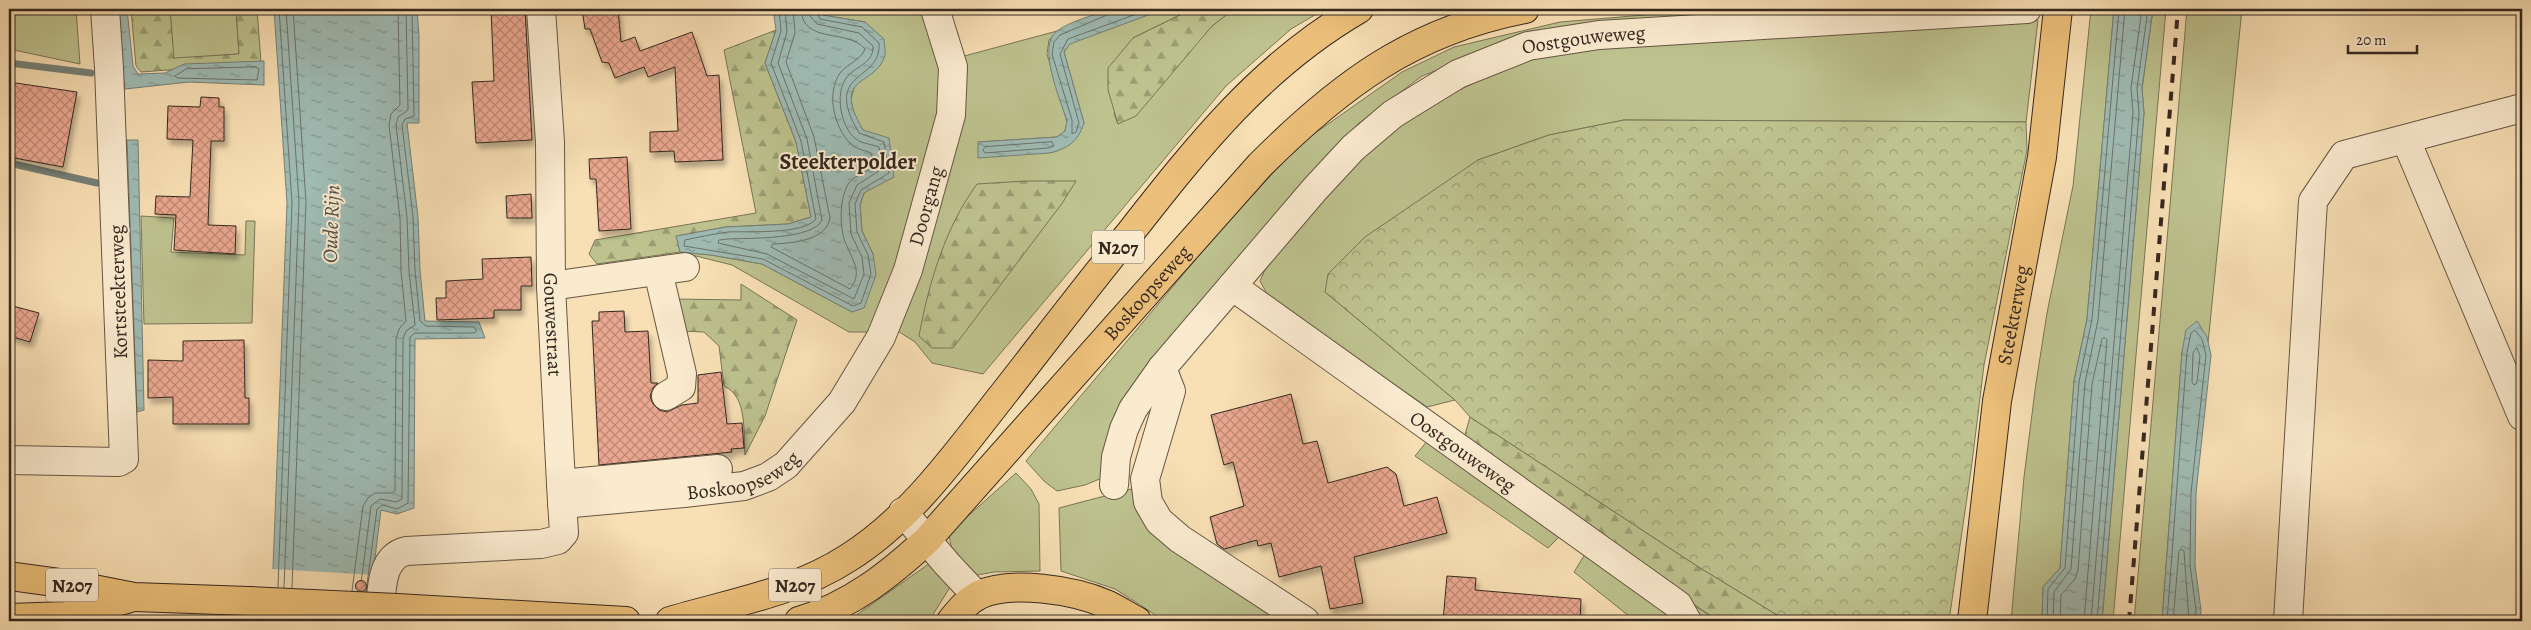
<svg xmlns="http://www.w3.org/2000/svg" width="2531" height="630" font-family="Alegreya,serif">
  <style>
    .grass { fill: #bdc28e; stroke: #797556 }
    .forest { fill: url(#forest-firs); stroke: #797556 }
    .park { fill: url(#park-crowns); stroke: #797556 }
    .water { fill: url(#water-ripples); stroke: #758078 }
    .pier { fill: #f8dfb4 }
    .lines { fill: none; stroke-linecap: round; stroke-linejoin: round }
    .shore { stroke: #6a726a; stroke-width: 1 }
    .stream { stroke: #758078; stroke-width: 7 }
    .building { fill: url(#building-cross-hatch); stroke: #35281f; filter: url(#shadow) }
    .minor-casing { stroke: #665644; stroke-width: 30 }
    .major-casing { stroke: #35281f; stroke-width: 30 }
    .minor { stroke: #faeace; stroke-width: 28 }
    .major { stroke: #ecc07a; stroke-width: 28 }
    .rail { stroke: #35281f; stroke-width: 4; stroke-dasharray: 9 9; stroke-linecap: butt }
    .major-bridge-casing { stroke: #35281f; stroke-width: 30; stroke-linecap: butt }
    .major-bridge { stroke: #ecc07a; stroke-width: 28 }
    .labels { text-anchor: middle; stroke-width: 4; stroke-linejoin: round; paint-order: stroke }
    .shield { fill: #faeace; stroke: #706254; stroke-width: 1 }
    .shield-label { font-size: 19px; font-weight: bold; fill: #35281f }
    .street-label { font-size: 20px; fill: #35281f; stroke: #faeace }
    .water-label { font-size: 21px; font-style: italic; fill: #504d44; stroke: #faeace }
    .quarter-label { font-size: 22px; font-weight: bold; fill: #35281f; stroke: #faeace }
  </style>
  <defs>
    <pattern id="forest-firs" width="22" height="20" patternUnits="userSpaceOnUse" patternTransform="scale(1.25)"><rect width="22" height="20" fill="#bdc28e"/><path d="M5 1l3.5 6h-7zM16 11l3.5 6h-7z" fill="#9a9e73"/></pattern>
    <pattern id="park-crowns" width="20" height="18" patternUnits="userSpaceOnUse" patternTransform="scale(1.25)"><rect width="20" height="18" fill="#bdc28e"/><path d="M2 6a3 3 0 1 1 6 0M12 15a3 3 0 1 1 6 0" fill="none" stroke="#9a9e73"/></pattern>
    <pattern id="water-ripples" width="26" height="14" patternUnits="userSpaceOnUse" patternTransform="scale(1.25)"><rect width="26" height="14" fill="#9fbbb4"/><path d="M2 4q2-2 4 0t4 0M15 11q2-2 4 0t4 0" fill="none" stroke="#829892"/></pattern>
    <pattern id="building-cross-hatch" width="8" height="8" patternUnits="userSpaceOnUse" patternTransform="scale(1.25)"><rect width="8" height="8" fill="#eaa78f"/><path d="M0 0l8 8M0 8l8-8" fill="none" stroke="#be8874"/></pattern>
    <filter id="shadow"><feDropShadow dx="3" dy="5.5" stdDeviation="2.5" flood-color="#0004"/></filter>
  </defs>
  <rect width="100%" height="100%" fill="#f8dfb4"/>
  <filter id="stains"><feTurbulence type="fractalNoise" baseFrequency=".004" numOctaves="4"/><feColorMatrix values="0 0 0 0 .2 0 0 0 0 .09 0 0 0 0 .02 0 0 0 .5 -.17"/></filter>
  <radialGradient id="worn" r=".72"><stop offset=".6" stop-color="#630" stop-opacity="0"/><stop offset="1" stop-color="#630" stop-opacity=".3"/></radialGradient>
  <g class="grass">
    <path d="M9,9H76L80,64L9,49Z"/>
    <path d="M170,9H236L239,54L173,59Z"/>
    <path d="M819,9H928L947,83L880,322L867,332H849L732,265L680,252L711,255L762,264L852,312L873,254L862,231L860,205L864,193L863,130L854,115L851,99L855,85L877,68L865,22L822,15Z"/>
    <path d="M1164,9H1192L1133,38L1114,114L1118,124L1212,26L1234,9H1325L1291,29L1226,86L983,374L932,363L915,342L893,328L957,58L1057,31L1049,40L1047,54L1067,122L1065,131L1057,137L978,142L1049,153C1069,149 1072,139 1084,123L1064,52L1070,43Z"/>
    <path d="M1717,9H1829L1465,59L1422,76L1358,124L1307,177L1155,362L1110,425L1102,478L1085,485L1057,491L1044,481L1026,461L1223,227L1301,143L1402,72L1454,47L1560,22Z"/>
    <path d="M2091,9H2114L2087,319L2074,381L2060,568L2043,587L2042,621H2011L2024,477L2036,383L2047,313L2073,186Z"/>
    <path d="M2153,9H2166L2113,621H2102L2144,113L2142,89Z"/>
    <path d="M2187,9H2242L2208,343L2197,321L2182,352L2162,621H2134Z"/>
    <path d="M2038,20L2026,122L1624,120L1549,135L1478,160L1325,292L1455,400L1427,407L1270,299L1260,281L1267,265L1315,203L1376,141L1437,101L1496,72L1549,54L1612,44Z"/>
    <path d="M141,216L174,218L171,252L245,255L246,221H255L252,323L144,324Z"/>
    <path d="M1428,440L1562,534L1548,548L1415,456Z"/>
    <path d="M1016,473L1031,489L1039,504L1040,571L994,572L977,575C958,562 951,556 949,533Z"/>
    <path d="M1135,488L1292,621H1165L1115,589L1061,571L1059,508Z"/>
    <path d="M1587,551L1664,611L1672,621H1635L1574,572Z"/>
    <path d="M930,563L952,584L929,621H848Z"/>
    <path d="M1692,604L1718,621H1702Z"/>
  </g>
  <g class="forest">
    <path d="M131,9H170L174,58L239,54L236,9H257L261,63L141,72L136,66Z"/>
    <path d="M1192,9H1234L1212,26L1136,116L1118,124L1108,90V68L1133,38Z"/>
    <path d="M776,30L765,63L796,142L811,217L788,224L726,227L677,236L680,252L597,264L589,254L595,240L756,213L724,50Z"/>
    <path d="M1026,181H1076L1063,202L953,348H932L919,336C929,282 945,228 977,184Z"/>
    <path d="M741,284L797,320L765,416L745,455C743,432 748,397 724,386L719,346L704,332L681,331L673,299L741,300Z"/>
    <path d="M1470,417L1697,566L1787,621H1718L1463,442Z"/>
  </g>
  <path class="park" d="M1624,120L2026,122L2027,150L1984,365L1972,463L1949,621H1787L1697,566L1470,417L1455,400L1325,292L1328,274L1365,237L1478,160L1549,135Z"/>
  <g class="water">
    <path d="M115,9H127L133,66L138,74L165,73L184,64L264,61V85L189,82L125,89Z"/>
    <path d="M274,9H417L419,36V123H407L418,217L420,270L425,321L479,322L485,338L415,339L414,508L397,514L381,510L367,621H271L287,203Z"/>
    <path d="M773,9H819L822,15L865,22L884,39C884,44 886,51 885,55C876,88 830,73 863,130L889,138L894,177L864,193L860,205L862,231L873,254L876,275L864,308L852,312L762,264L711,255L680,252L676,236L726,227L788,224L811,217L796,142L765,63L776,30Z"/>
    <path d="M1110,9H1164L1070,44L1064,52L1084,123C1078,142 1067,149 1049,153L978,158V142L1057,137L1065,131L1067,121C1061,101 1036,45 1057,31C1070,21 1095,15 1110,9Z"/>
    <path d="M2114,9H2153L2142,88L2144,113L2102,621H2042L2043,587L2060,568L2074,381L2087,319Z"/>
    <path d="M127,140H138L144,410L137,412Z"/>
    <path d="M2197,321L2207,337L2211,355L2196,493L2195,565L2201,610L2200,621H2162L2182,352L2186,330Z"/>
  </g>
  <path class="pier" d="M272,569L376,575L370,621H269Z"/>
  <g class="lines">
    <g class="shore">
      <path d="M779,9L781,31L771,63L801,141L816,219C803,235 748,231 728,232C713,234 699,237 685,240L684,246L763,259L853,306L861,303L871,274L868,255L857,232L855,204L861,190L889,173L884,142L859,133C821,69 882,83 879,43L862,27L820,19L815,9"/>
      <path d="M785,9L787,32L778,63L807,139L822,220C813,240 748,238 727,239L719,240L718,243L767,254L854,299L864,274L862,257L851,234L849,203L857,185L882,169L879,147C872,144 862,144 856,139C841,128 834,93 847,77C856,66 874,63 873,46L859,33L817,24L810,16L809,9"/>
      <path d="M793,9L795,33L786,62L814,137L830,218C826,241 792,243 773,244L771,247L850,289C866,270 847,254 843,235C840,219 840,201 847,186C852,175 867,174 874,165L871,153C864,150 855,149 850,143C834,127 826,93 840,73C847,64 861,60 865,49C848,28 802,45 801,9"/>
      <path d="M1110,9L1107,15L1060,35L1054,42L1052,54L1072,120V134L1076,132L1079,123L1060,54L1068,39L1150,9"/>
      <path d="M256,67L259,69L257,80L177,78L175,76L186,69Z"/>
      <path d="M1052,142L1054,146L1048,148L985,153L983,150L985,147Z"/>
      <path d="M2197,348L2200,356L2197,383L2194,385L2192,382L2193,353Z"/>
      <path d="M278,587L292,203L279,9"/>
      <path d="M284,588L299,202L286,9"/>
      <path d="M292,588L306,202L293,9"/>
      <path d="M352,591L363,506L368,498L375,493H392L395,491L396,339L399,329L406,321L401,271L400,218L389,125L391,114L400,105L398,9"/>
      <path d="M360,591L371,506L380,499L396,502L402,499L403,339L406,331L415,325L409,271L407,217L396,125L398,117L408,110L406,9"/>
      <path d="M366,592L377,509L383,505L397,509L408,503L410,337L415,333H474L477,331L474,327L426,326L420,321L415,270L413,217L402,125L405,119L414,116L412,9"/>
      <path d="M2047,621L2048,589L2065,568L2079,382L2092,319L2119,9"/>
      <path d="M2053,621L2054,592L2071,569L2085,383L2098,320L2125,9"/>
      <path d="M2060,621L2061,595L2075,579L2078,570L2092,384L2102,339L2104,337L2107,340L2084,621"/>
      <path d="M2091,621L2133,113L2131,88L2142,9"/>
      <path d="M2097,621L2139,113L2137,88L2148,9"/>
      <path d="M2167,621L2187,352L2191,333L2195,330L2202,339L2206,355L2191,493L2190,565L2196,610L2195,621"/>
      <path d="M2173,621L2179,551L2181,549L2184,551L2189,621"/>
    </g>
    <g class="stream">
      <path d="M9,63L91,73"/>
      <path d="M9,163L97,183"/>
    </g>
  </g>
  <g class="building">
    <path d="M491,9H525L532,140L476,143L472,82L494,81Z"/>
    <path d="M582,9H618L621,42L635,37L640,51L692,32L707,76L719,75L723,160L675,162L674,151L650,152V132L678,131L675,67L648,77L644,67L615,78L609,63L602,62L590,29H585Z"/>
    <path d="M9,82L77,92L63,167L9,157Z"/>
    <path d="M201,97L219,98V107H224V141H211L208,225L236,226L235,254L174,250L176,215L155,214L156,196L190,197L193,140L167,139L168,106L200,107Z"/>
    <path d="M627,157L631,229L599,231L596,179H590L589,159Z"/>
    <path d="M531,194L532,218H507L506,196Z"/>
    <path d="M531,257L532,286H521V310H494V318L437,320L436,298H446V281L483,279L482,259Z"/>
    <path d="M9,305L39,313L30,342L9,336Z"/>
    <path d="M624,311L625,332L648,331L651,383H658L653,388L650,396L653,404L659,410L667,412L682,405L698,403V375L721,372L727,424L742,423L744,448L731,449L732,452L599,465L592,321H599V312Z"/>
    <path d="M244,340L245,398H249V424H173V397L148,398V360L183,361V341Z"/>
    <path d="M1291,394L1303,444L1317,441L1328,483L1387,467L1396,474L1404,506L1437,497L1447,533L1354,557L1363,603L1330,609L1321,566L1279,577L1271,543L1258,546L1257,540L1224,549L1217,544L1210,517L1244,506L1233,462L1224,465L1211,415Z"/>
    <path d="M1447,576L1476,578L1475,590L1581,599L1580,621H1443Z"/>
    <circle cx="361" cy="586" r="5.5"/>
  </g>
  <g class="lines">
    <g class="minor-casing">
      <g id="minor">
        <path id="s1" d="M541,9L550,142L551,286L561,484L718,469"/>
        <path d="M2406,140L2522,416"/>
        <path d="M658,271L682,374L681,387L666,396"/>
        <path d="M551,286L685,267"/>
        <path id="s2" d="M1232,286L1678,605L1687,621"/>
        <path d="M1162,368L1171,391L1145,479L1148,502L1159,521L1180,539L1305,621"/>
        <path d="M9,460L119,462L124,459L109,68L105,9"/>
        <path id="s3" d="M1114,485L1116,457L1124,429L1133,409L1162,368L1315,189L1353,148L1393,114L1458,74L1528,46L1599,35L2027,9"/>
        <path id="s4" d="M562,504L684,493L744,486L768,477L786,465L842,402L881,337L908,270L951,115L953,67L935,9"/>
        <path d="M903,512L947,564L977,596"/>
        <path d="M379,621C382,597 378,558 406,551L541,544L558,540L564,533L561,485"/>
        <path d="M2288,621L2313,201L2344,155L2522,108"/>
      </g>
    </g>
    <g class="major-casing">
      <g id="major">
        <path d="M9,576L68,584L134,597L249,601"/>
        <path d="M397,608L626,621"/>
        <path d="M9,618L67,616L130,598"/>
        <path d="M670,621C730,603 794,593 848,558C909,520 954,457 998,401C1042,345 1085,288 1130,233C1199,145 1261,66 1359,9"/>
        <path id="s5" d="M799,621C850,606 889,575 927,540L1260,165C1340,85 1412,31 1525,9"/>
        <path d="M951,621C959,611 967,601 979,595C1011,580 1074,590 1106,604C1117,609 1127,616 1137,621"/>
        <path id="s6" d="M1972,621L1997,401L2042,157L2058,9"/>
      </g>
    </g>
    <use href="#minor" class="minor"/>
    <use href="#major" class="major"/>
    <path class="rail" d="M2129,621L2178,9"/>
    <g class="major-bridge-casing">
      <path id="major-bridge" d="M249,601L397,608"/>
    </g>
    <use href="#major-bridge" class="major-bridge"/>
  </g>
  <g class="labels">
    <g class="shield">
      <rect x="1092" y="230.5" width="52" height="33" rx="4"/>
      <rect x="46" y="568.5" width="52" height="33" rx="4"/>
      <rect x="769" y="568.5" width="52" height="33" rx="4"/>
    </g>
    <g class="shield-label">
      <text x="1118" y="254">N207</text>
      <text x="72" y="592">N207</text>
      <text x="795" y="592">N207</text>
    </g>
    <g class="street-label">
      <text dy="7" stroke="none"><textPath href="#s3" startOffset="681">Oostgouweweg</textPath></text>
      <text dy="7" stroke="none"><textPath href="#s4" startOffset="529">Doorgang</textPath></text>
      <text transform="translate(118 292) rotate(-92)" y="7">Kortsteekterweg</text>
      <text dy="7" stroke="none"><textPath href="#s5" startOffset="484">Boskoopseweg</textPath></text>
      <text dy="7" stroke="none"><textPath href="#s6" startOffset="309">Steekterweg</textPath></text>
      <text dy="7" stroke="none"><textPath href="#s1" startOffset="316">Gouwestraat</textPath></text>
      <text dy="7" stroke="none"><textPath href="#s2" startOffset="284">Oostgouweweg</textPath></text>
      <text dy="7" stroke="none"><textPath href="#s4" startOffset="185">Boskoopseweg</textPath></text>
    </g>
    <g class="water-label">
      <text transform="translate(331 224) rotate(-88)" y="7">Oude Rijn</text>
    </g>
    <g class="quarter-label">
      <text x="848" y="169">Steekterpolder</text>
    </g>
  </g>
  <rect width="2531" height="630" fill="none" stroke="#f8dfb4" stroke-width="30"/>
  <rect x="10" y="10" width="2511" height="610" fill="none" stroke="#35281f" stroke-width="2.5"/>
  <rect x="15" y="15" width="2501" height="600" fill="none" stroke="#35281f"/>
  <path d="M2348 45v8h69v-8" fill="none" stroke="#35281f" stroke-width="2.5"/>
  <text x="2356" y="45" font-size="15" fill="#35281f" stroke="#faeace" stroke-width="4" paint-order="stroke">20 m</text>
  <rect width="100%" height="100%" filter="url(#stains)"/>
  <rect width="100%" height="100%" fill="url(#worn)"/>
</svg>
